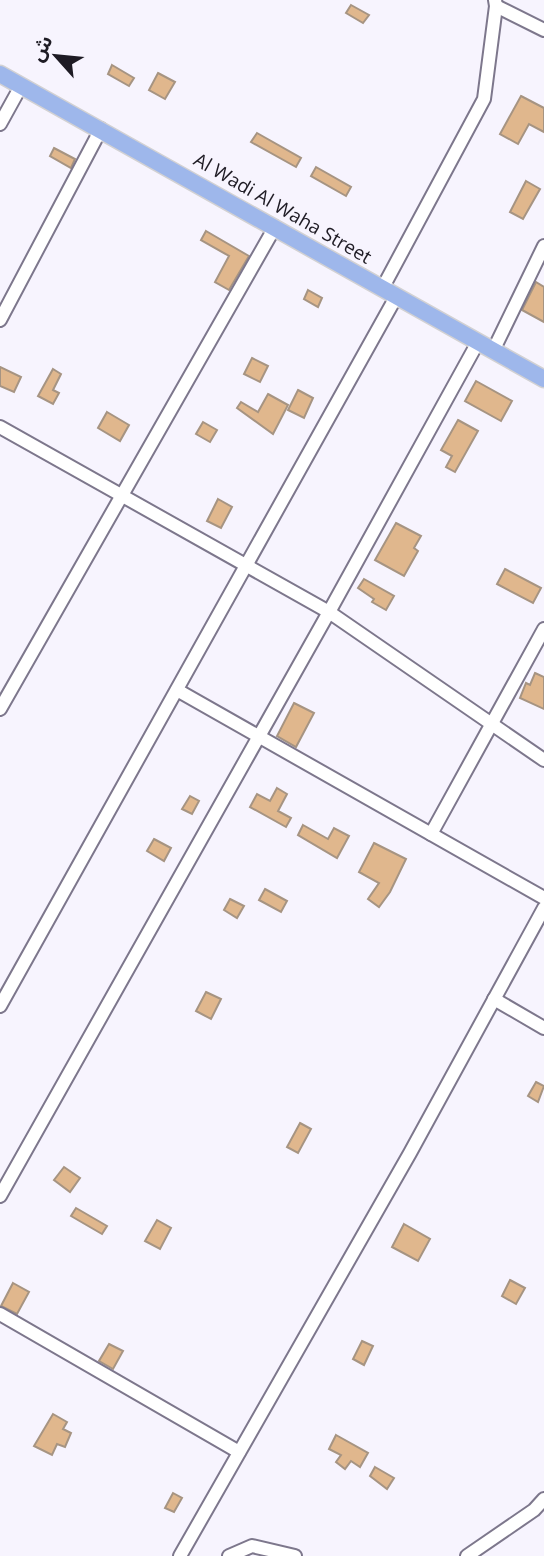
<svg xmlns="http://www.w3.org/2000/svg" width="544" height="1556" font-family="'Open Sans','Noto Sans Arabic',sans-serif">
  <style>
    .building { fill: #e0b78d; stroke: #a69482; stroke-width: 2 }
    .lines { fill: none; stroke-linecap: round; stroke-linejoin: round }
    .minor-casing { stroke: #7d778c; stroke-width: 16 }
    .major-casing { stroke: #d2d1d3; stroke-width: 19 }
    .minor { stroke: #fff; stroke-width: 12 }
    .major { stroke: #9eb7eb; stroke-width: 16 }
    .labels { text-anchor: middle; stroke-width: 5; stroke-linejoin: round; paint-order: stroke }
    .street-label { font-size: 19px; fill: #1e1b24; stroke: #f7f4fe }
  </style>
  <rect width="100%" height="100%" fill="#f7f4fe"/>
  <g class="building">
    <path d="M351,5L369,15L363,23L346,13Z"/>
    <path d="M112,65L134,78L129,86L108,74Z"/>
    <path d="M158,73L175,82L165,99L149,90Z"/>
    <path d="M521,96L544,108V132L529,124L518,144L500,134Z"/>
    <path d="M257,133L301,158L296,167L251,142Z"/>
    <path d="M54,148L75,159L71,168L50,156Z"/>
    <path d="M316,167L351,187L346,196L311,176Z"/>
    <path d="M526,181L540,189L523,219L510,212Z"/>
    <path d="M206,231L249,256L229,290L215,282L229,256L201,240Z"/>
    <path d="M536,282L544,287V322L522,310Z"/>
    <path d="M308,290L322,298L318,307L304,299Z"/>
    <path d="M252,358L268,366L260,382L244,374Z"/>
    <path d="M0,367L21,377L14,392L0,386Z"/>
    <path d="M53,369L61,374L53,390L59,393L53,404L38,396Z"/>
    <path d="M476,381L512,401L501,421L465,401Z"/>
    <path d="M298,390L313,398L304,418L288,410Z"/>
    <path d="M268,394L288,405L273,434L237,408L241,402L258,412Z"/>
    <path d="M107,412L129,425L120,441L98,428Z"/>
    <path d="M458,420L478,431L455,472L446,467L452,456L441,450Z"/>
    <path d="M203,422L217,430L210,442L196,434Z"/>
    <path d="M218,499L232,507L221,528L207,521Z"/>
    <path d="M396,523L421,536L414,548L418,551L404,576L375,560Z"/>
    <path d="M505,569L541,588L533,603L497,584Z"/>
    <path d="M364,579L394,596L386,610L372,602L374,599L358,588Z"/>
    <path d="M535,673L544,677V709L520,698L526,683L530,685Z"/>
    <path d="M294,703L314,713L296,747L277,736Z"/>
    <path d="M277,788L287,794L278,811L291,818L286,827L250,807L257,794L270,801Z"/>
    <path d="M190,796L199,801L192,814L182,809Z"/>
    <path d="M303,825L328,839L334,828L349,836L337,858L298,835Z"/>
    <path d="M154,839L171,848L164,861L147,851Z"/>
    <path d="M374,843L406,859L390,892L379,907L368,899L379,883L359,872Z"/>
    <path d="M265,889L287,901L281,912L259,900Z"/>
    <path d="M230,899L244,906L237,918L224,910Z"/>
    <path d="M206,992L221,999L211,1019L196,1011Z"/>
    <path d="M536,1082L544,1086L538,1102L528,1096Z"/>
    <path d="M300,1123L311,1129L298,1153L287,1147Z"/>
    <path d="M64,1167L80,1178L70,1192L54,1180Z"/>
    <path d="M76,1208L107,1226L102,1234L71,1216Z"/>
    <path d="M157,1220L171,1228L160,1249L145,1241Z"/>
    <path d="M404,1224L430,1239L418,1261L392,1247Z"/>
    <path d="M510,1280L525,1288L516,1304L502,1296Z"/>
    <path d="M13,1283L29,1292L17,1314L1,1306Z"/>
    <path d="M362,1341L373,1346L364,1365L353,1359Z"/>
    <path d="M109,1344L123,1351L113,1369L99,1361Z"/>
    <path d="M53,1414L67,1422L63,1429L71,1433L65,1447L57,1444L52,1455L34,1446Z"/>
    <path d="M336,1435L368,1453L360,1467L351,1461L345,1469L336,1462L341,1455L329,1449Z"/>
    <path d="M375,1467L394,1478L387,1489L370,1476Z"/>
    <path d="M173,1493L182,1498L174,1512L165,1508Z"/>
  </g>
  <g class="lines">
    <g class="minor-casing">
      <g id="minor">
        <path d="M496,6L544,30"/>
        <path d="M0,124L21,86"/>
        <path d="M382,289L484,99L496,6L495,0"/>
        <path d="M0,320L101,129"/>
        <path d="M493,351L544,246"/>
        <path d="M0,427L329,612L544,760"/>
        <path d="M177,690L544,898"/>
        <path d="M0,709L275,227"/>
        <path d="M431,834L544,629"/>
        <path d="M494,999L544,1028"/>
        <path d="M0,1006L396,297"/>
        <path d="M0,1196L329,612L478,342"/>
        <path d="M0,1314L239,1452"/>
        <path d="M180,1556L410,1153L544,908"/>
        <path d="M229,1556L252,1546L295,1556"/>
        <path d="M467,1556L534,1510L544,1499"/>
      </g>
    </g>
    <g class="major-casing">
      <path id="major" d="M0,74L544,379"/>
    </g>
    <use href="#minor" class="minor"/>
    <use href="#major" class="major"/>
  </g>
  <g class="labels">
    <g class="street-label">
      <text transform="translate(283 208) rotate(30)" y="7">Al Wadi Al Waha Street</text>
    </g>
  </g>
  <g transform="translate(56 56) rotate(297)" stroke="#f7f4fe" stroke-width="5" paint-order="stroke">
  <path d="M0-5L12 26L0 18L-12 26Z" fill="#1e1b24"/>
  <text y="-10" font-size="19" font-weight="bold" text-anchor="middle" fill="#1e1b24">ش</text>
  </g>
</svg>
